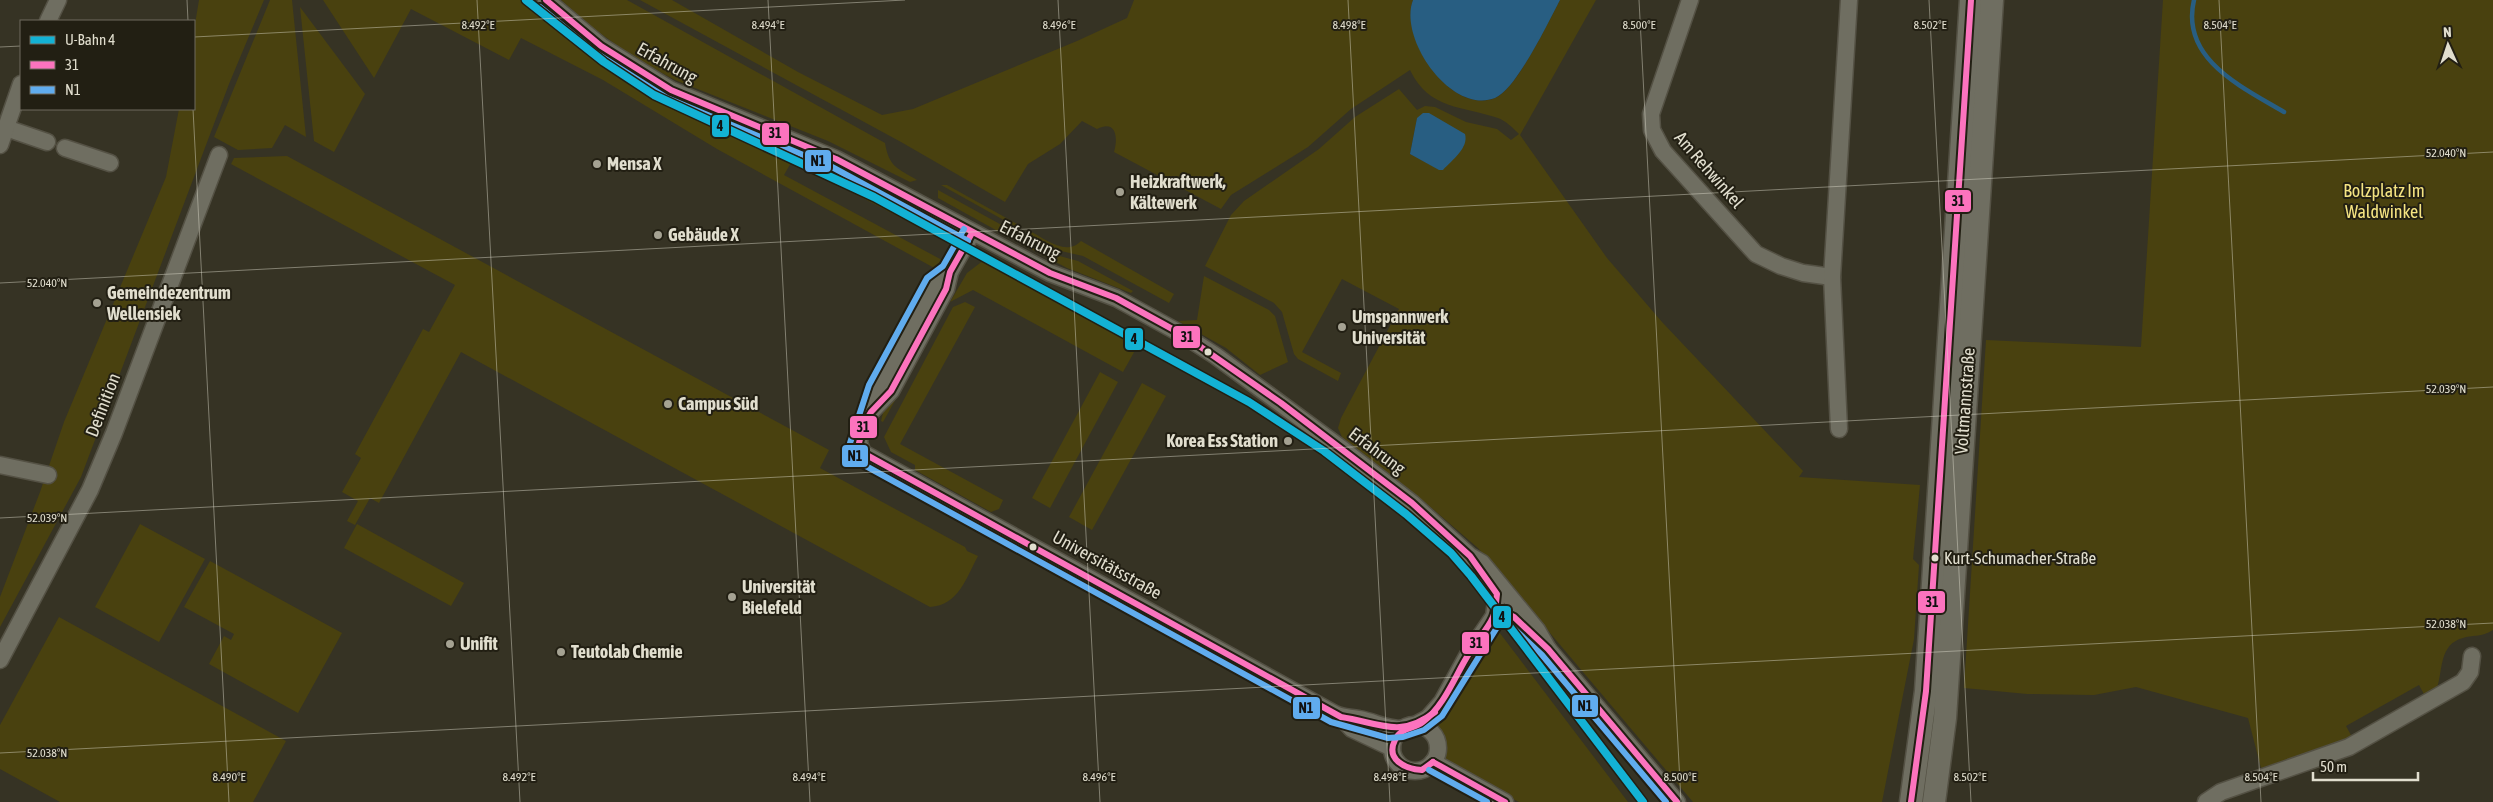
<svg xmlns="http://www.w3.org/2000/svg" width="2493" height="802" font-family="'Asap Condensed',sans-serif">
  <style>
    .green { fill: #49410f; fill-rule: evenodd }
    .water { fill: #285e82 }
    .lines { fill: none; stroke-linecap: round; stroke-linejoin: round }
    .stream { stroke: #285e82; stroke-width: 4.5 }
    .street-casing { stroke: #545144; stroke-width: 19 }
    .secondary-casing { stroke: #545144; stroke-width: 25 }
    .street { stroke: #6f6e61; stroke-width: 16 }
    .secondary { stroke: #6f6e61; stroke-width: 22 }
    .bus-1-casing { stroke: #221f13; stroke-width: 10 }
    .bus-2-casing { stroke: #221f13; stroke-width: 10 }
    .bus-1 { stroke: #fc73be; stroke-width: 6 }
    .bus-2 { stroke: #60acee; stroke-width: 6 }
    .metro-1-casing { stroke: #221f13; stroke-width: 11 }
    .metro-1 { stroke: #13b2d5; stroke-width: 8 }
    .ticks { fill: none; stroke: #e1dece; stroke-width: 1; stroke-opacity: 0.45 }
    .poi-dot { fill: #a5a292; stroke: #221f13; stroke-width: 2 }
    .bus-dot { fill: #e1dece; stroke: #221f13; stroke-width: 2 }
    .labels { text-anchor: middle; stroke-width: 4; stroke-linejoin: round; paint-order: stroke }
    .bus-label { font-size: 17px; fill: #e1dece; stroke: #221f13; text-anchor: start }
    .street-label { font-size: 18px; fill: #e1dece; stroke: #221f13 }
    .poi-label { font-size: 18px; font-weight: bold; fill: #e1dece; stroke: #221f13; text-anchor: start }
    .park-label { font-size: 18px; fill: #f5e482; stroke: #221f13 }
    .ticks-label { font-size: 12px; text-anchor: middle; fill: #e1dece; stroke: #221f13; stroke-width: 4; stroke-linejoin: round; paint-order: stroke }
    .line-badge { stroke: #221f13; stroke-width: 2 }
    .pale-badge-label { font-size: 14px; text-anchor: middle; font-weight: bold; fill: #111 }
  </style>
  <rect width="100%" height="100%" fill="#363324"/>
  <g class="green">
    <path d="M199,0H264L229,84L81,477L0,627V597L40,492L64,422L166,177L179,109H194V30Z"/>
    <path d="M270,0H292L306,137L285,125L272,148L238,150L214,137Z"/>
    <path d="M323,0H532C570,33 609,67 654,90C702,116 755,132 804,155C850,176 894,202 938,226L945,241L792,161L784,175L942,260L938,270L717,149L603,80L521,38L509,60L411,9L374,78Z"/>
    <path d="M561,0H627L885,143C889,167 897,168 917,180L910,182L828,141L675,80L636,59L593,28Z"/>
    <path d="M640,0H672L798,72L882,115L913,109L1077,41L1127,18L1134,0H1413C1399,37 1451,116 1495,98C1517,89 1548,22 1560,0H1596L1520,135L1607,258L1662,322L1803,471L1799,477L1920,485L1913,559L1919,565L1914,639L1882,802H1693L1478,548L1427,504L1342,437L1338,428L1341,418L1399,309L1342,279L1302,352L1341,373L1338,381L1298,359L1294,354L1282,312L1274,303L1205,266L1231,215L1244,201L1319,149L1355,117L1399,89L1417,110L1425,106L1435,107L1466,122L1497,129L1511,140L1519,134C1513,128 1506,121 1498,118C1463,106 1429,110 1410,70L1351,109L1308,147L1231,195L1221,209L1114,152C1118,139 1117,119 1097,129L1082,121L1060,144L1028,164L1005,202L901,142ZM1417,118L1464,146L1441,170L1410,154Z"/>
    <path d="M2163,0H2493V630C2480,638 2476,634 2463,638C2439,644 2443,670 2437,688L2425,696L2419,685L2346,726L2352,737L2327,749L2261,768L2248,718L2136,687L2094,695L2027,694L1964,688L1986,340L2141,347Z"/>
    <path d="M300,7L365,94L334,152L314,141Z"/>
    <path d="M287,156L829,450L820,468L965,547L967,551L978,556C966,578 959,605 930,607L461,352L379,503L370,498L355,525L347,521L358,501L342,492L361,458L355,454L423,329L429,332L455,285L231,164L234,158Z"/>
    <path d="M941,185H947L1019,225L1018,228Z"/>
    <path d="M938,190L1007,228L1003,234L938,198Z"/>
    <path d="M1028,230C1044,238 1066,257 1081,241L1174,294L1169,303L1083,256L1061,251L1027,233Z"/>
    <path d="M1023,237L1056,255L1078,261L1133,291L1131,293L1067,268L1020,243Z"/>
    <path d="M984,260L996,267L1000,260L1142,338L1123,372L973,290L950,302L967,273Z"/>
    <path d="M1204,276L1269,310L1275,316L1288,362L1260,375L1226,348L1178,321L1197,320Z"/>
    <path d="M965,302L975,307L900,444L1003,500L999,509L991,512L915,470V465L891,452L884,437L953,307Z"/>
    <path d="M914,363H916L883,422L881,421L884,409Z"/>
    <path d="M1100,372L1118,382L1050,508L1032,498Z"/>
    <path d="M1142,383L1166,396L1092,530L1069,517Z"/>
    <path d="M140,524L205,559L159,642L95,607Z"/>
    <path d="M357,524L464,583L451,606L344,548Z"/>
    <path d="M210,561L342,633L298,713L209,664L224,636L231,640L234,634L184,607Z"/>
    <path d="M59,617L286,741L253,802H60L0,769V725Z"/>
    <path d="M1496,628L1628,802H1519L1442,763C1448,745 1444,734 1431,721L1492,630Z"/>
  </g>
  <g class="water">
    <path d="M1413,0H1560C1549,21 1516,90 1495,98C1451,115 1398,38 1413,0Z"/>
    <path d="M1423,113H1429L1465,134C1469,148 1452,160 1443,170H1439L1410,154L1417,118Z"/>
  </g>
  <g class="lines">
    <path class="stream" d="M2194,0C2180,59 2242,87 2284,112"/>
    <g class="street-casing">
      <g id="street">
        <path d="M546,0L601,46L671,90L836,159L1050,273L1116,298L1185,336L1216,356L1342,449L1412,503L1470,556L1482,563L1537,630L1548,649"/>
        <path d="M1690,0L1651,114L1652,130L1663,151L1756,254L1781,266L1803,273L1832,277"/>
        <path d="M48,21L58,0"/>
        <path d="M6,128L47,142"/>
        <path d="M0,145L21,84"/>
        <path d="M65,148L110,163"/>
        <path d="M950,272L934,283L877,388L871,412L860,434L859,443L863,453L1335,714C1343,718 1350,717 1359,719C1376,722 1383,729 1403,729"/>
        <path d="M871,412L891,391L946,289L950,272L972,233"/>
        <path d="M1839,429L1832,277L1849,0"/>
        <path d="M0,465L48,475"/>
        <path d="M1494,616L1510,615L1514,617L1548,649L1677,802"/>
        <path d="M0,660L90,490L114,433L219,155"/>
        <path d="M1341,717L1352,729L1392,748"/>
        <path d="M1415,725L1428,718L1442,702L1470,651L1494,616L1497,594L1488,580"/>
        <circle cx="1415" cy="748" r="23"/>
        <path d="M1433,762L1505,802"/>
        <path d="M2206,802L2221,792L2349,747L2463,682L2470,672L2472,656"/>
      </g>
    </g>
    <g class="secondary-casing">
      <g id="secondary">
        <path d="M1911,802L1926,691L1971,0"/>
        <path d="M1934,802L1945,718L1992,0"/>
      </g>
    </g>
    <use href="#street" class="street"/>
    <use href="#secondary" class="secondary"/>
    <g class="bus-1-casing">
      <g id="bus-1">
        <path d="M546,0L601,46L671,90L836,159L1050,273L1116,298L1185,336L1281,403L1412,503L1470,556L1497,594C1496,601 1496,610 1493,617C1488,629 1477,640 1470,652C1455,675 1446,704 1423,722C1413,730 1402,726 1395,740C1385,760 1406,769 1422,770L1433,762"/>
        <path d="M972,233L950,272L946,289L891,391L871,412L864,424L859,443L863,453L1341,717C1380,723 1400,739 1435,712"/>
        <path d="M1494,616L1510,615L1514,617L1548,649L1677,802"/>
        <path d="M1433,762L1505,802"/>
        <path d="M1911,802L1926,691L1971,0"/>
      </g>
    </g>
    <g class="bus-2-casing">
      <g id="bus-2">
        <path d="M540,7L596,53L667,98L832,167L968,241"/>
        <path d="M964,229L943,266L927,278L869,385L850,443L856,458L864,465L1331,722L1388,738L1403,737L1424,730L1442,716L1501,621"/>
        <path d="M1495,625L1509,624L1542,655L1666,802"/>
        <path d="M1429,770L1487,802"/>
      </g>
    </g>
    <use href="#bus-1" class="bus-1"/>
    <use href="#bus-2" class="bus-2"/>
    <g class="metro-1-casing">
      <path id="metro-1" d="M526,0L604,62L654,95L874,197L1249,402L1324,451L1406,514L1451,553L1471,576L1643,802"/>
    </g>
    <use href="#metro-1" class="metro-1"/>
  </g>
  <path class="ticks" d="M187,0L188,21M477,0L520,802M768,0L810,802M1058,0L1100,802M1348,0L1390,802M1639,0L1681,802M1929,0L1971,802M2219,0L2261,802M194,37L905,0M0,47L21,46M193,109L229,802M0,283L2493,152M0,518L2493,387M0,753L2493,623"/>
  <g class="poi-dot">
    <circle cx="597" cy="164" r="5"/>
    <circle cx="1120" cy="192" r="5"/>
    <circle cx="658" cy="235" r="5"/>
    <circle cx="97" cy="303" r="5"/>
    <circle cx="1342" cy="327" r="5"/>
    <circle cx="668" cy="404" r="5"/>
    <circle cx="1288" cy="441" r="5"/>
    <circle cx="732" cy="597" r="5"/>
    <circle cx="450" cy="644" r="5"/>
    <circle cx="561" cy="652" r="5"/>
  </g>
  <g class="bus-dot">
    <circle cx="1208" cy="352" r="4.5"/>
    <circle cx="1033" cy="547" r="4.5"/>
    <circle cx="1935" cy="558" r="4.5"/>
  </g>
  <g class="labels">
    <g class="bus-label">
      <text x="1944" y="564">Kurt-Schumacher-Straße</text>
    </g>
    <g class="street-label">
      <text transform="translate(667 63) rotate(29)" y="6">Erfahrung</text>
      <text transform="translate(1709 170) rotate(49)" y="6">Am Rehwinkel</text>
      <text transform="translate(1030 240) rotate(27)" y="6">Erfahrung</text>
      <text transform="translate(1965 401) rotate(-86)" y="6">Voltmannstraße</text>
      <text transform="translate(103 405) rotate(-69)" y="6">Definition</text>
      <text transform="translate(1377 451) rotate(37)" y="6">Erfahrung</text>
      <text transform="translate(1107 565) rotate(29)" y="6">Universitätsstraße</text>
    </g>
    <g class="poi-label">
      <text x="607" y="170">Mensa X</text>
      <text x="1130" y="188">Heizkraftwerk,<tspan x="1130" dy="21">Kältewerk</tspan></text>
      <text x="668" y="241">Gebäude X</text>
      <text x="107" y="299">Gemeindezentrum<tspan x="107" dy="21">Wellensiek</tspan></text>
      <text x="1352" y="323">Umspannwerk<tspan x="1352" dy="21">Universität</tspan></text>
      <text x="678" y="410">Campus Süd</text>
      <text x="1278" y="447" text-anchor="end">Korea Ess Station</text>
      <text x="742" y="593">Universität<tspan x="742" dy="21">Bielefeld</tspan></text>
      <text x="460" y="650">Unifit</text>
      <text x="571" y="658">Teutolab Chemie</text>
    </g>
    <g class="park-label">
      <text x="2384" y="197">Bolzplatz Im<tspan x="2384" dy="21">Waldwinkel</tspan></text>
    </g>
  </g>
  <g class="ticks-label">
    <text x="478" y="29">8.492°E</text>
    <text x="768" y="29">8.494°E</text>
    <text x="1059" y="29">8.496°E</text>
    <text x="1349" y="29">8.498°E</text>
    <text x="1639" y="29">8.500°E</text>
    <text x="1930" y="29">8.502°E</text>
    <text x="2220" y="29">8.504°E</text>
    <text x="2446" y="157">52.040°N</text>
    <text x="47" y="287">52.040°N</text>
    <text x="2446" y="393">52.039°N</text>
    <text x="47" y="522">52.039°N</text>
    <text x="2446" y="628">52.038°N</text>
    <text x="47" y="757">52.038°N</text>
    <text x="229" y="781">8.490°E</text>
    <text x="519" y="781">8.492°E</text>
    <text x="809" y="781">8.494°E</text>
    <text x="1099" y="781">8.496°E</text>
    <text x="1390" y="781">8.498°E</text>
    <text x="1680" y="781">8.500°E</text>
    <text x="1970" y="781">8.502°E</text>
    <text x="2261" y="781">8.504°E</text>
  </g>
  <g class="line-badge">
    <rect x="711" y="114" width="19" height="24" rx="5" fill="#13b2d5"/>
    <rect x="761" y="122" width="29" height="24" rx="5" fill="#fc73be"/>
    <rect x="804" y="149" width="28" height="24" rx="5" fill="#60acee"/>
    <rect x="1944" y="189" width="28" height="24" rx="5" fill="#fc73be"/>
    <rect x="1172" y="325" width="29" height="24" rx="5" fill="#fc73be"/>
    <rect x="1124" y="327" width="20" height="24" rx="5" fill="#13b2d5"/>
    <rect x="849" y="415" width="29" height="24" rx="5" fill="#fc73be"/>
    <rect x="841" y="444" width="28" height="24" rx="5" fill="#60acee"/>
    <rect x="1917" y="590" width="29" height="24" rx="5" fill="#fc73be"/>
    <rect x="1492" y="605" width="20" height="24" rx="5" fill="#13b2d5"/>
    <rect x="1461" y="631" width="29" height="24" rx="5" fill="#fc73be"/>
    <rect x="1571" y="694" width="28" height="24" rx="5" fill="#60acee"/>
    <rect x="1292" y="696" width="29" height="24" rx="5" fill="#60acee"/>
  </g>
  <g class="pale-badge-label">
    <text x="720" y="131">4</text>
    <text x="775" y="138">31</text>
    <text x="818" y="166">N1</text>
    <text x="1958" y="206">31</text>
    <text x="1187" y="342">31</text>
    <text x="1134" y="344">4</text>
    <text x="863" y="432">31</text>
    <text x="855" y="461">N1</text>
    <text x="1932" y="607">31</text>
    <text x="1502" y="622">4</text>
    <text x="1476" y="648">31</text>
    <text x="1585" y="711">N1</text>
    <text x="1306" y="713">N1</text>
  </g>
  <rect x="20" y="20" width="175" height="90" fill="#221f13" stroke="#6e6b5e"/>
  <rect x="30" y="36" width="25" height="8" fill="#13b2d5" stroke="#6e6b5e"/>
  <text x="65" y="45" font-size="15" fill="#e1dece">U-Bahn 4</text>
  <rect x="30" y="61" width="25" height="8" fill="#fc73be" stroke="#6e6b5e"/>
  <text x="65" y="70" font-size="15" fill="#e1dece">31</text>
  <rect x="30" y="86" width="25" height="8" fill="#60acee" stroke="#6e6b5e"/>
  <text x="65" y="95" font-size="15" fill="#e1dece">N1</text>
  <g transform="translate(2448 45) rotate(357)" stroke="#221f13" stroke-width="4" paint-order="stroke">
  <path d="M0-4L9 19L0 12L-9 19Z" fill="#e1dece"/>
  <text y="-8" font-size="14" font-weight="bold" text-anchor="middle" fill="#e1dece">N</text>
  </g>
  <path d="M2313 772v8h105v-8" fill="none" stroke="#e1dece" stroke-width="2.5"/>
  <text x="2320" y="772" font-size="15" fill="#e1dece" stroke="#221f13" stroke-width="4" paint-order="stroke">50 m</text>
</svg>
